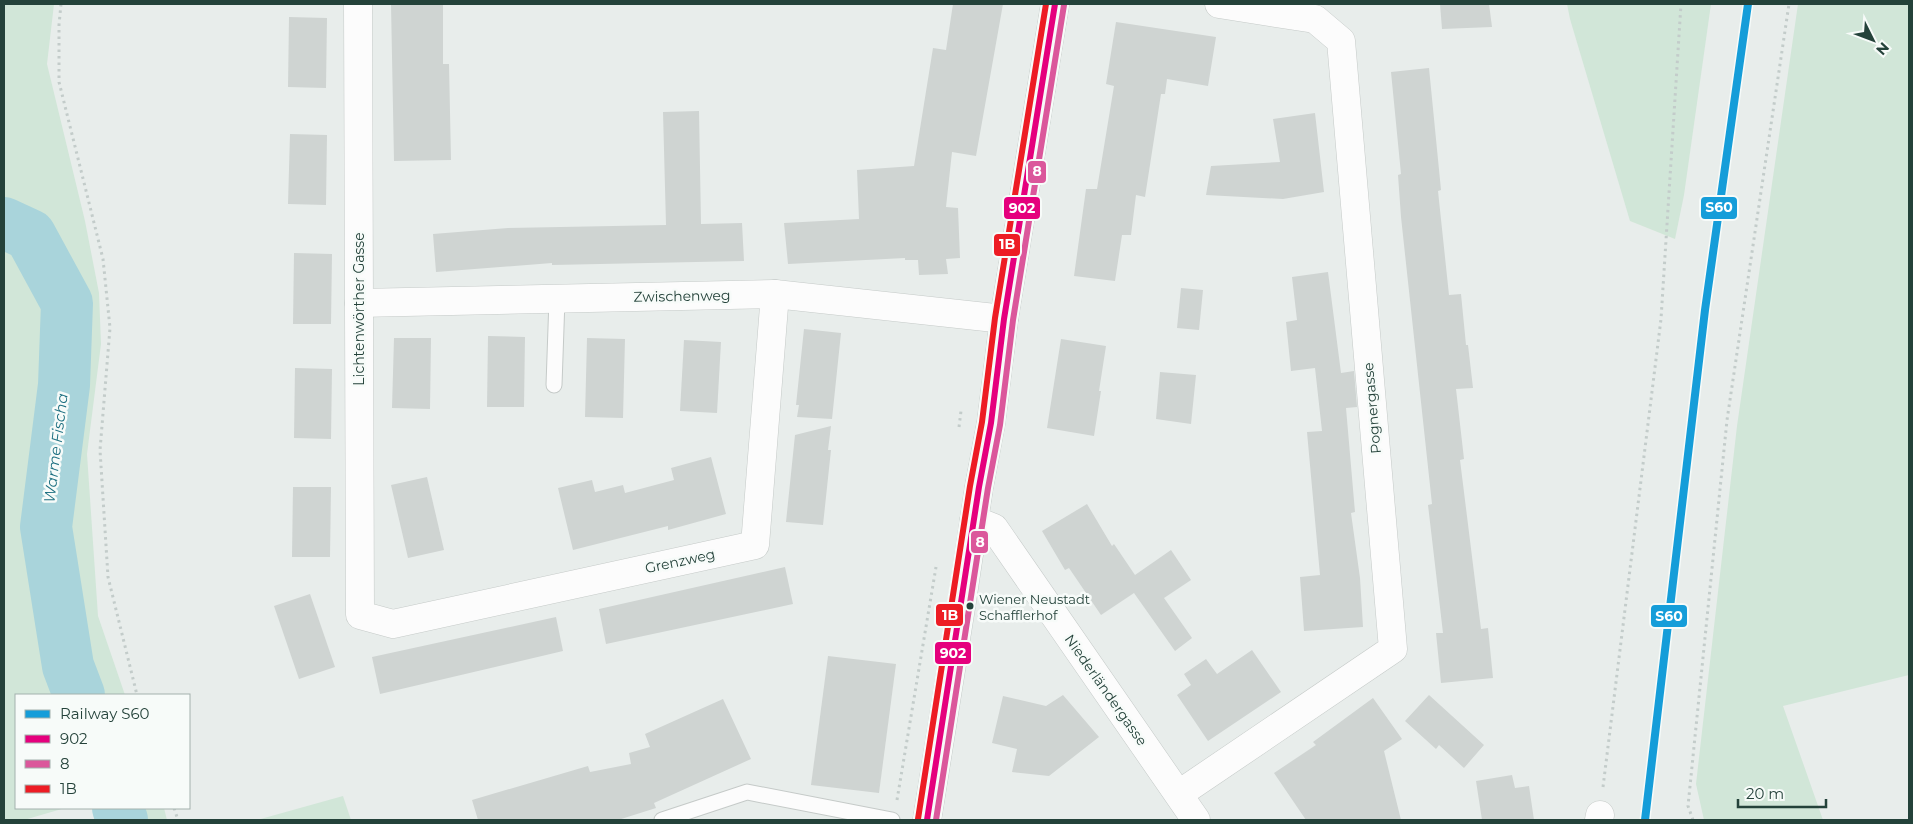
<svg xmlns="http://www.w3.org/2000/svg" width="1913" height="824" font-family="Montserrat,sans-serif">
  <style>
    .green { fill: #d1e6d8 }
    .lines { fill: none; stroke-linecap: round; stroke-linejoin: round }
    .river { stroke: #a9d4db; stroke-width: 52 }
    .building { fill: #cfd4d2 }
    .service-casing { stroke: #c5cac8; stroke-width: 17 }
    .minor-casing { stroke: #c5cac8; stroke-width: 29 }
    .secondary-casing { stroke: #c3cbc8; stroke-width: 29 }
    .path { stroke: #c3ccca; stroke-width: 3; stroke-dasharray: 2.5 4; stroke-linecap: butt }
    .service { stroke: #fcfcfc; stroke-width: 15 }
    .minor { stroke: #fcfcfc; stroke-width: 28 }
    .secondary { stroke: #fcfcfc; stroke-width: 28 }
    .bus-1-casing { stroke: #f7fbf9; stroke-width: 10 }
    .bus-2-casing { stroke: #f7fbf9; stroke-width: 10 }
    .bus-3-casing { stroke: #f7fbf9; stroke-width: 10 }
    .bus-1 { stroke: #e5007d; stroke-width: 6 }
    .bus-2 { stroke: #db579b; stroke-width: 6 }
    .bus-3 { stroke: #ed1c24; stroke-width: 6 }
    .rail-1-casing { stroke: #f7fbf9; stroke-width: 11 }
    .rail-1 { stroke: #159dd9; stroke-width: 8 }
    .bus-dot { fill: #24423a; stroke: #f7fbf9; stroke-width: 2 }
    .labels { text-anchor: middle; stroke-width: 5; stroke-linejoin: round; paint-order: stroke }
    .bus-label { font-size: 13px; fill: #24423a; stroke: #f7fbf9; text-anchor: start }
    .street-label { font-size: 14px; fill: #24423a; stroke: #f7fbf9 }
    .water-label { font-size: 15px; font-style: italic; fill: #1c6f80; stroke: #f7fbf9 }
    .line-badge { stroke: #f7fbf9; stroke-width: 2 }
    .badge-label { font-size: 14px; text-anchor: middle; font-weight: bold; fill: #fff }
  </style>
  <rect width="100%" height="100%" fill="#e8edeb"/>
  <g class="green">
    <path d="M4,4H54L47,64L85,221L99,293L101,344L87,454L98,616L125,695H16V808H65L24,820H4Z"/>
    <path d="M1567,4H1711L1684,195L1675,239L1630,221L1570,19Z"/>
    <path d="M1798,4H1909V675L1783,706L1823,820H1704L1696,784L1737,426Z"/>
    <path d="M343,796L351,820H257Z"/>
    <path d="M101,808H164L167,820H104Z"/>
  </g>
  <g class="lines">
    <g class="river">
      <path d="M4,223L30,235L67,303L64,385L46,527L68,666L79,695"/>
      <path d="M118,808L122,820"/>
    </g>
  </g>
  <g class="building">
    <path d="M391,4H443V64H449L451,160L394,161Z"/>
    <path d="M953,4H1003L976,156L952,152L946,207L958,208L960,258L946,259L948,274L919,275L918,260H905V258L788,264L784,223L859,219L857,170L914,166L933,48L946,50Z"/>
    <path d="M1440,4H1489L1492,27L1442,29Z"/>
    <path d="M289,17L327,18L326,88L288,87Z"/>
    <path d="M1116,22L1216,37L1208,86L1167,79L1165,94H1161L1145,197L1136,195L1131,235H1122L1115,281L1074,276L1086,189H1097L1114,86L1106,84Z"/>
    <path d="M1429,68L1441,190L1438,191L1449,295L1461,294L1466,345H1468L1473,388L1456,389L1464,459L1460,460L1481,629L1488,628L1493,678L1441,683L1436,633H1443L1428,505L1432,504L1401,217L1398,175L1401,174L1391,72Z"/>
    <path d="M699,111L701,224L742,223L744,261L552,265V263L436,272L433,234L508,228L666,225L663,112Z"/>
    <path d="M1315,113L1324,192L1283,199L1206,195L1211,166L1280,162L1273,119Z"/>
    <path d="M290,134L327,135L326,205L288,204Z"/>
    <path d="M294,253L332,254L331,324H293Z"/>
    <path d="M1328,272L1341,373L1354,371L1357,407L1346,408L1355,512L1351,513L1360,578L1363,627L1304,631L1300,577L1320,575L1307,432L1322,431L1315,368L1291,371L1286,322L1297,320L1292,277Z"/>
    <path d="M1181,288L1203,290L1199,330L1177,328Z"/>
    <path d="M804,329L841,333L832,419L797,417L799,405H796Z"/>
    <path d="M488,336L525,337L524,407H487Z"/>
    <path d="M394,338H431L430,409L392,408Z"/>
    <path d="M587,338L625,339L623,418L585,417Z"/>
    <path d="M1061,339L1106,346L1099,391H1101L1094,436L1047,428Z"/>
    <path d="M684,340L721,342L717,413L680,411Z"/>
    <path d="M295,368L332,369L331,439L294,438Z"/>
    <path d="M1160,372L1196,375L1191,424L1156,419Z"/>
    <path d="M831,426L828,450H831L823,525L786,522L795,435Z"/>
    <path d="M711,457L726,514L668,530V526L573,550L558,488L592,480L595,492L623,485L625,493L674,480L671,468Z"/>
    <path d="M427,477L444,550L408,558L391,485Z"/>
    <path d="M293,487H331L330,557H292Z"/>
    <path d="M1087,504L1112,546L1114,544L1135,575L1171,550L1191,580L1164,598L1192,638L1175,651L1134,593L1101,615L1069,568L1065,570L1042,531Z"/>
    <path d="M785,567L793,604L606,644L599,609Z"/>
    <path d="M310,594L335,667L299,679L274,606Z"/>
    <path d="M556,617L563,651L380,694L372,657Z"/>
    <path d="M1252,650L1281,692L1208,741L1177,695L1191,685L1184,674L1206,659L1217,674Z"/>
    <path d="M828,656L896,664L879,793L811,785Z"/>
    <path d="M1063,695L1099,737L1049,776L1012,772L1017,749L992,743L1003,696L1046,706Z"/>
    <path d="M1429,695L1484,745L1464,768L1439,745L1436,749L1405,721Z"/>
    <path d="M1373,698L1402,739L1384,751L1401,820H1306L1274,773L1316,745L1313,742Z"/>
    <path d="M723,699L751,759L654,803L656,808L618,820H478L472,800L588,766L590,772L631,764L629,753L650,747L645,734Z"/>
    <path d="M1512,775L1515,788L1529,786L1534,820H1482L1476,781Z"/>
  </g>
  <g class="lines">
    <g class="service-casing">
      <g id="service">
        <path d="M554,385L557,299"/>
        <path d="M662,820L747,792L892,820"/>
      </g>
    </g>
    <g class="minor-casing">
      <g id="minor">
        <path d="M358,4L360,615L393,624L755,545L775,294"/>
        <path d="M359,303L775,294L1004,319"/>
        <path d="M974,520L994,528L1196,820"/>
        <path d="M1179,794L1393,649L1341,41L1315,19L1219,4"/>
        <path d="M1599,820L1600,815"/>
      </g>
    </g>
    <g class="secondary-casing">
      <path id="secondary" d="M927,820L962,601L979,487L991,423L1004,319L1055,4"/>
    </g>
    <g class="path">
      <path d="M61,4L59,25V82L103,259L110,328L100,450L108,577L137,695"/>
      <path d="M959,427L961,411"/>
      <path d="M1603,787L1661,319L1681,4"/>
      <path d="M897,800L936,567"/>
      <path d="M174,808L178,820"/>
      <path d="M1693,820L1688,806L1727,420L1789,4"/>
    </g>
    <use href="#service" class="service"/>
    <use href="#minor" class="minor"/>
    <use href="#secondary" class="secondary"/>
    <g class="bus-1-casing">
      <path id="bus-1" d="M927,820L979,487L991,423L1004,319L1055,4"/>
    </g>
    <g class="bus-2-casing">
      <path id="bus-2" d="M936,820L988,488L1000,425L1013,320L1064,5"/>
    </g>
    <g class="bus-3-casing">
      <path id="bus-3" d="M918,819L970,486L982,422L995,318L1046,4"/>
    </g>
    <use href="#bus-1" class="bus-1"/>
    <use href="#bus-2" class="bus-2"/>
    <use href="#bus-3" class="bus-3"/>
    <g class="rail-1-casing">
      <path id="rail-1" d="M1645,820L1705,310L1748,4"/>
    </g>
    <use href="#rail-1" class="rail-1"/>
  </g>
  <circle class="bus-dot" cx="970" cy="606" r="4.5"/>
  <g class="labels">
    <g class="bus-label">
      <text x="979" y="604">Wiener Neustadt<tspan x="979" dy="16">Schafflerhof</tspan></text>
    </g>
    <g class="street-label">
      <text transform="translate(682 296) rotate(-1)" y="5">Zwischenweg</text>
      <text transform="translate(359 309) rotate(-90)" y="5">Lichtenwörther Gasse</text>
      <text transform="translate(1372 408) rotate(-95)" y="5">Pognergasse</text>
      <text transform="translate(680 561) rotate(-12)" y="5">Grenzweg</text>
      <text transform="translate(1106 690) rotate(55)" y="5">Niederländergasse</text>
    </g>
    <g class="water-label">
      <text transform="translate(56 448) rotate(-83)" y="5">Warme Fischa</text>
    </g>
  </g>
  <g class="line-badge">
    <rect x="1027" y="160" width="20" height="24" rx="5" fill="#db579b"/>
    <rect x="1700" y="196" width="38" height="24" rx="5" fill="#159dd9"/>
    <rect x="1003" y="196" width="38" height="24" rx="5" fill="#e5007d"/>
    <rect x="993" y="233" width="28" height="24" rx="5" fill="#ed1c24"/>
    <rect x="970" y="530" width="19" height="24" rx="5" fill="#db579b"/>
    <rect x="935" y="603" width="29" height="24" rx="5" fill="#ed1c24"/>
    <rect x="1650" y="604" width="38" height="24" rx="5" fill="#159dd9"/>
    <rect x="934" y="641" width="38" height="24" rx="5" fill="#e5007d"/>
  </g>
  <g class="badge-label">
    <text x="1037" y="176">8</text>
    <text x="1719" y="212">S60</text>
    <text x="1022" y="213">902</text>
    <text x="1007" y="249">1B</text>
    <text x="980" y="547">8</text>
    <text x="950" y="620">1B</text>
    <text x="1669" y="621">S60</text>
    <text x="953" y="658">902</text>
  </g>
  <rect width="1913" height="824" fill="none" stroke="#24423a" stroke-width="10"/>
  <rect x="15" y="694" width="175" height="115" fill="#f7fbf9" stroke="#a3b1ad"/>
  <rect x="25" y="710" width="25" height="8" fill="#159dd9" stroke="#a3b1ad"/>
  <text x="60" y="719" font-size="15" fill="#24423a">Railway S60</text>
  <rect x="25" y="735" width="25" height="8" fill="#e5007d" stroke="#a3b1ad"/>
  <text x="60" y="744" font-size="15" fill="#24423a">902</text>
  <rect x="25" y="760" width="25" height="8" fill="#db579b" stroke="#a3b1ad"/>
  <text x="60" y="769" font-size="15" fill="#24423a">8</text>
  <rect x="25" y="785" width="25" height="8" fill="#ed1c24" stroke="#a3b1ad"/>
  <text x="60" y="794" font-size="15" fill="#24423a">1B</text>
  <g transform="translate(1873 40) rotate(132)" stroke="#f7fbf9" stroke-width="4" paint-order="stroke">
  <path d="M0-4L9 19L0 12L-9 19Z" fill="#24423a"/>
  <text y="-8" font-size="14" font-weight="bold" text-anchor="middle" fill="#24423a">N</text>
  </g>
  <path d="M1738 799v8h88v-8" fill="none" stroke="#24423a" stroke-width="2.5"/>
  <text x="1746" y="799" font-size="15" fill="#24423a" stroke="#f7fbf9" stroke-width="4" paint-order="stroke">20 m</text>
</svg>
